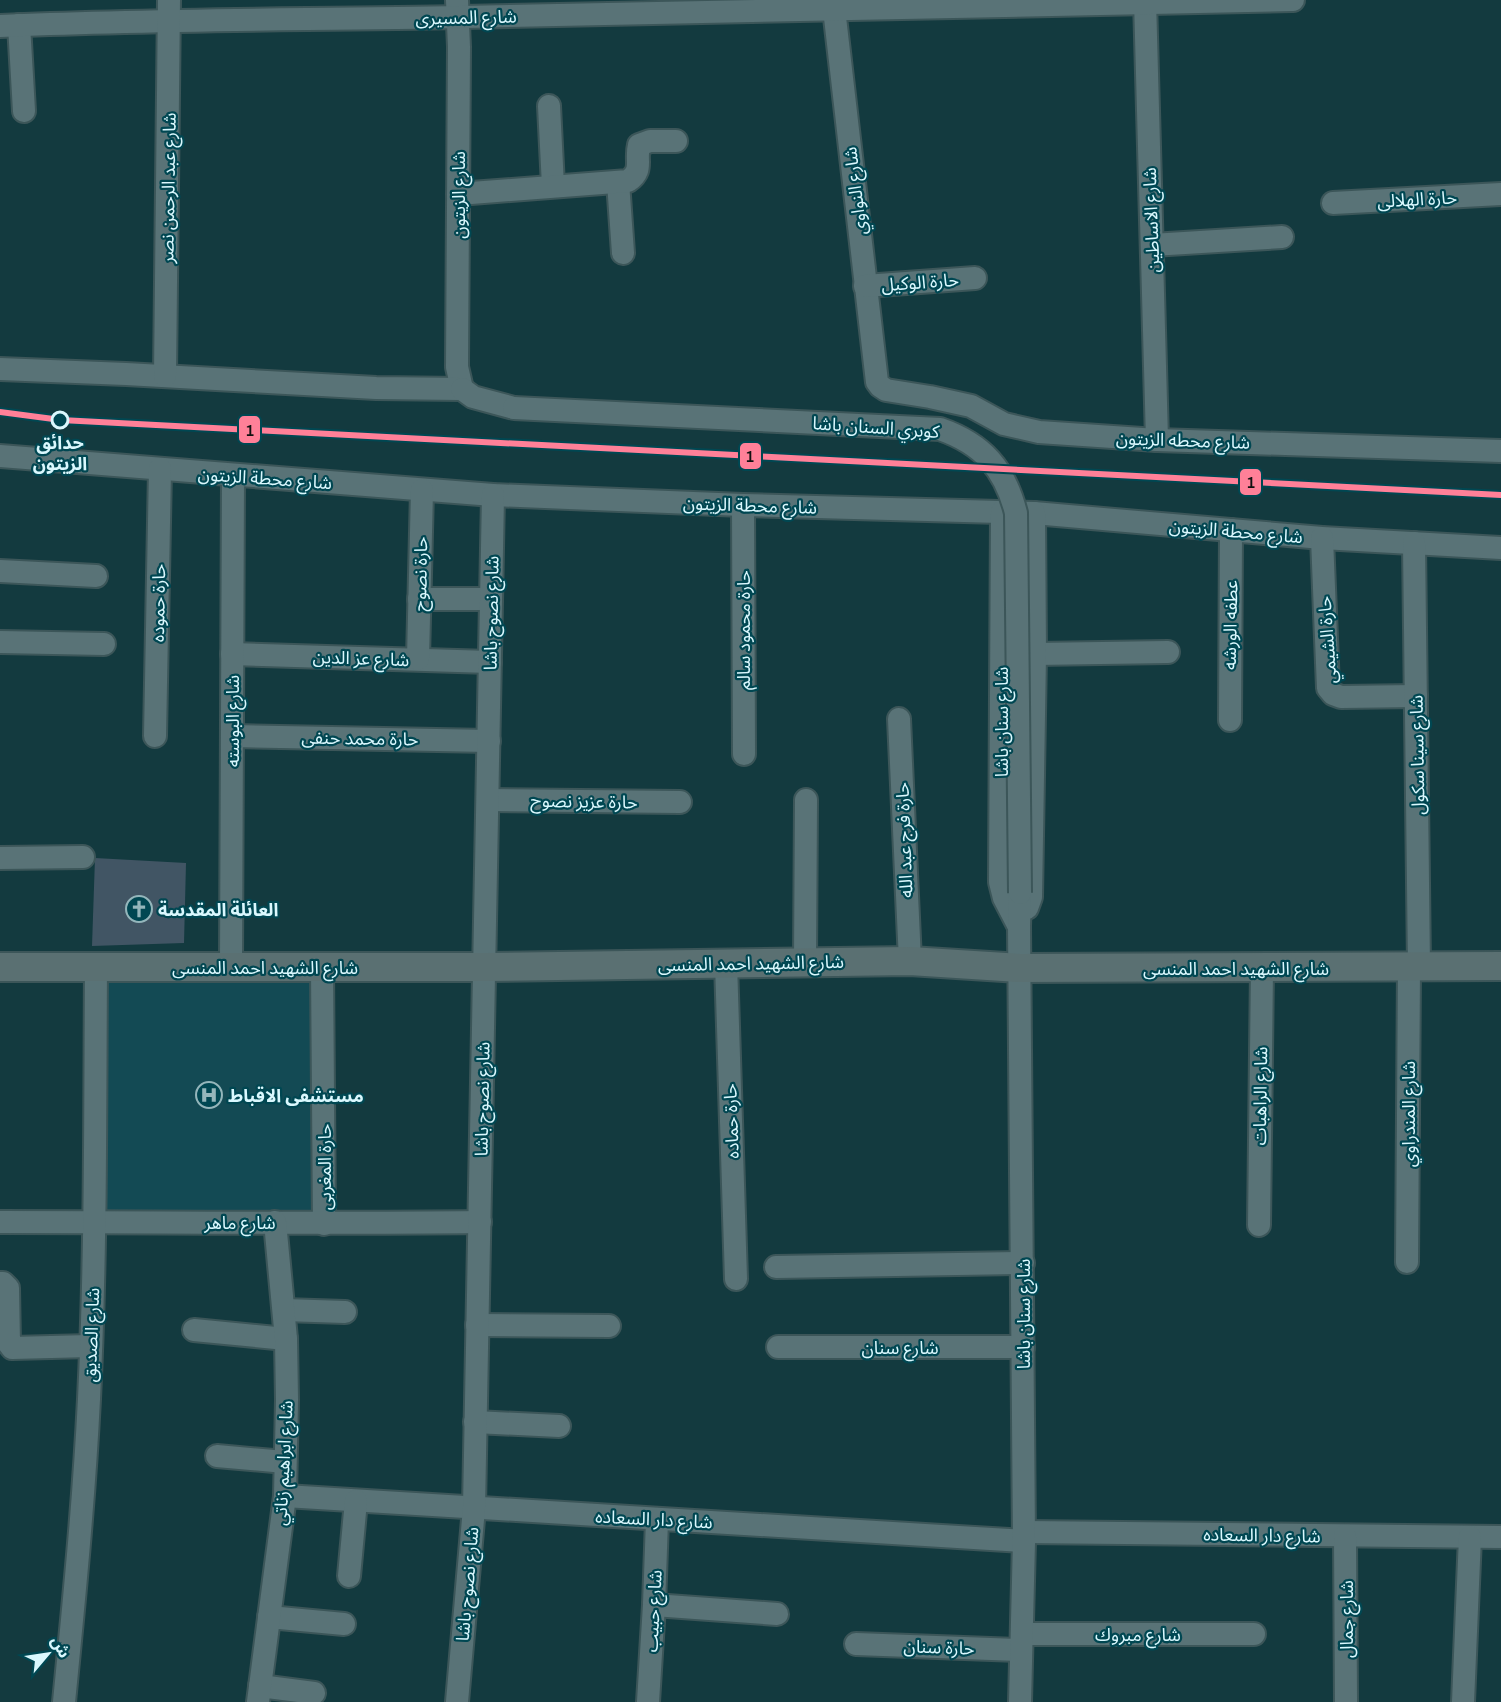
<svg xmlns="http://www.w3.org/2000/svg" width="1501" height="1702" font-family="'Archivo Narrow','Noto Sans Arabic',sans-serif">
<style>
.built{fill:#134a54}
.building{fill:#415564}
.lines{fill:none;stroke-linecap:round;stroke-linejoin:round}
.minor-casing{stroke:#3c5659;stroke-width:26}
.major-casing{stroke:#3c5659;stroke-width:32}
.minor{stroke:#597377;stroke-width:22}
.major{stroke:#5a7072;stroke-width:28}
.minor-bridge-casing{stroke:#3c5659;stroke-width:26;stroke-linecap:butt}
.minor-bridge{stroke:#597377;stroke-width:22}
.metro-1-casing{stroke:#004752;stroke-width:10}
.metro-1{stroke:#ff8098;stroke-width:6}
.stop-dot{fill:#004752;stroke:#daf8fe;stroke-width:3}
.labels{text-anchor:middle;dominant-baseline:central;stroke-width:4.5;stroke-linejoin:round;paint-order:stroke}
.street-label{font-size:18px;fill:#daf8fe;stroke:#004752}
.stop-label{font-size:18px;font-weight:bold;fill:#daf8fe;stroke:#004752}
.poi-label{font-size:18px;font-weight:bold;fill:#daf8fe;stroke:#004752;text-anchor:start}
.line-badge{stroke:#004752;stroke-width:2}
.pale-badge-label{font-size:16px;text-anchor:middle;font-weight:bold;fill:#111}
</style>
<rect width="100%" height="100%" fill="#133a3f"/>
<!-- built -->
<polygon class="built" points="104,978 316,981 312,1211 104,1210"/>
<!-- building -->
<polygon class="building" points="95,858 186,863 184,943 92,946"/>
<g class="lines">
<defs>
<g id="minor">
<polyline points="457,0 459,47 457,367 462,389"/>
<polyline points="833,0 877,382 880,386 886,390 930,397 971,406 1004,424 1039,432 1157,440 1501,451"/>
<polyline points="1145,0 1157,440"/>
<polyline points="19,25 24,111"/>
<path d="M0 26C154 19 307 20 461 17 738 12 1015 8 1293 0"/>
<polyline points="549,106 553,186"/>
<polyline points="618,182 623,253"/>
<path d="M458 194 628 181C644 170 635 161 639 145L650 141H676"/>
<polyline points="1333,203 1501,194"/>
<polyline points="1152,245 1282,237"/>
<polyline points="865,286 975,278"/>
<polyline points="0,369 126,374 376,388 462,389"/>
<polyline points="165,376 169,0"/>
<polyline points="462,389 473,397 514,408"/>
<polyline points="0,456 493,495 743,505 1034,513 1322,538 1501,548"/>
<polyline points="743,505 744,754"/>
<polyline points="1002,512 1000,882 1004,898 1018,925"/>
<polyline points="1322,538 1328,688 1333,694 1341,697 1416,696"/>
<polyline points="1414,543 1419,967"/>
<polyline points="0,571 96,576"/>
<polyline points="419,599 491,599"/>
<polyline points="0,642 104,644"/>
<polyline points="232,654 490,662"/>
<polyline points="1035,654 1168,652"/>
<polyline points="418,659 422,490"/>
<polyline points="899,719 910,961"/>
<polyline points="1230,720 1231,530"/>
<polyline points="155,736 160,469"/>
<polyline points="232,736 489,741"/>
<polyline points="488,800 680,802"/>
<polyline points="0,858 83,857"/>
<polyline points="1027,908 1031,897 1035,654 1034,513"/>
<polyline points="805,961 806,800"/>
<polyline points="726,963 736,1279"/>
<polyline points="231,967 233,476"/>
<polyline points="322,967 324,1224"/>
<path d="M0 1222C160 1222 320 1224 480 1222"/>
<polyline points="1259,1225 1262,968"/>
<polyline points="1407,1262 1409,967"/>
<polyline points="776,1267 1023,1263"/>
<polyline points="0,1283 3,1283 8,1288 9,1344 12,1348 90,1346"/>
<polyline points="284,1310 345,1312"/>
<polyline points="477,1325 609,1326"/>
<polyline points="194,1330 286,1339"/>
<polyline points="778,1347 1023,1347"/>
<polyline points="475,1422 559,1426"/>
<polyline points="217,1456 285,1462"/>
<polyline points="285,1496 1024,1541"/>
<polyline points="1024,1532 1501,1537"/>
<polyline points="1345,1536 1346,1702"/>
<polyline points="349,1576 356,1501"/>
<polyline points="654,1605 777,1614"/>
<polyline points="269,1617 344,1624"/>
<polyline points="1022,1634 1254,1634"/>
<polyline points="856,1644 1021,1650"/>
<polyline points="260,1686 314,1693"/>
<path d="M64 1702C74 1601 84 1500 89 1399 96 1255 95 1111 96 967"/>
<polyline points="258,1702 285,1496 287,1400 286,1339 275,1222"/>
<polyline points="457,1702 474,1508 493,495"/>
<polyline points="648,1702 654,1605 657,1520"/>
<polyline points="1020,1702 1024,1541 1019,926 1020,893"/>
<polyline points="1463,1702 1470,1537"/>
</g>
<polyline id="major" points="0,967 485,967 910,961 1020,968 1501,966"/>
</defs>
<!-- minor casing -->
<use href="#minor" class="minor-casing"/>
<!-- major casing -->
<use href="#major" class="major-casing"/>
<!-- minor -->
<use href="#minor" class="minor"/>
<!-- major -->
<use href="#major" class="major"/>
<defs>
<path id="minor-bridge" d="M514 408 940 429C983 444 1005 469 1016 513L1020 893"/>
</defs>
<!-- minor-bridge casing -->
<use href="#minor-bridge" class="minor-bridge-casing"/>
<!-- minor-bridge -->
<use href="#minor-bridge" class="minor-bridge"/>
<defs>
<polyline id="metro-1" points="0,412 61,420 1501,495"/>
</defs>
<!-- metro-1 casing -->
<use href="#metro-1" class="metro-1-casing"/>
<!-- metro-1 -->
<use href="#metro-1" class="metro-1"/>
</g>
<!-- icons -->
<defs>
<symbol id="church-ring" viewBox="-11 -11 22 22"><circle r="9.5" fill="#004752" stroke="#94b6bb" stroke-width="1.5"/><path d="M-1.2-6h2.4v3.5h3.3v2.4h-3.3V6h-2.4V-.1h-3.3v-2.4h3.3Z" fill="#94b6bb"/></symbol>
<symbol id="hospital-ring" viewBox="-11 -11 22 22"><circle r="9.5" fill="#004752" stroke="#94b6bb" stroke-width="1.5"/><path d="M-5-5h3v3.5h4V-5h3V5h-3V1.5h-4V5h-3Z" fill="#94b6bb"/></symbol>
</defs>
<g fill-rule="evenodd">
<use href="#church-ring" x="124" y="894" width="30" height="30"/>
<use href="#hospital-ring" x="194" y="1080" width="30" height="30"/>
</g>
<!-- markers -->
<circle class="stop-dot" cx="60" cy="420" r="8"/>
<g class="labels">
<!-- street labels -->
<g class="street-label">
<text transform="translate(466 17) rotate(-1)">شارع المسيرى</text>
<text transform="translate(168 188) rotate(-89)">شارع عبد الرحمن نصر</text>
<text transform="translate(855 191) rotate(-97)">شارع النواوي</text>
<text transform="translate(458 195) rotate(-90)">شارع الزيتون</text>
<text transform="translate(1417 199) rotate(-3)">حارة الهلالى</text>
<text transform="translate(1151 220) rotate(-92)">شارع الاساطين</text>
<text transform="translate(920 282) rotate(-4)">حارة الوكيل</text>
<text transform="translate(876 427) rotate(4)">كوبري السنان باشا</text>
<text transform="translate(1183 440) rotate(2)">شارع محطه الزيتون</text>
<text transform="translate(265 478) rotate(4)">شارع محطة الزيتون</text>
<text transform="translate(750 505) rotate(2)">شارع محطة الزيتون</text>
<text transform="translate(1236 531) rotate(5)">شارع محطة الزيتون</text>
<text transform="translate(420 574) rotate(-89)">حارة نصوح</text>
<text transform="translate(158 603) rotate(-89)">حارة حموده</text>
<text transform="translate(491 613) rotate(-89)">شارع نصوح باشا</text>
<text transform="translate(1230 625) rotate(-89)">عطفه الورشه</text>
<text transform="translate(743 630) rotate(-90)">حارة محمود سالم</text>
<text transform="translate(1327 640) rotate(-94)">حارة الشيمي</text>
<text transform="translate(361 658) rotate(2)">شارع عز الدين</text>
<text transform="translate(232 721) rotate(-90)">شارع البوسته</text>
<text transform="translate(1001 722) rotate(-90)">شارع سنان باشا</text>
<text transform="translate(360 738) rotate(1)">حارة محمد حنفى</text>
<text transform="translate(1417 755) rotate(-91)">شارع سينا سكول</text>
<text transform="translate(584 801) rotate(1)">حارة عزيز نصوح</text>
<text transform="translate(904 840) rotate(-92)">حارة فرج عبد الله</text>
<text transform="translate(751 963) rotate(-1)">شارع الشهيد احمد المنسى</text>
<text x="265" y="967">شارع الشهيد احمد المنسى</text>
<text x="1236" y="968">شارع الشهيد احمد المنسى</text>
<text transform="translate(1260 1096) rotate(-89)">شارع الراهبات</text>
<text transform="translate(482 1099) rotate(-89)">شارع نصوح باشا</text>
<text transform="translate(1408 1114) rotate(-90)">شارع المندراوي</text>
<text transform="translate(731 1121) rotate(-92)">حارة حماده</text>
<text transform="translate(324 1167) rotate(-90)">حارة المغربى</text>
<text x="240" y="1222">شارع ماهر</text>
<text transform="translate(1023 1314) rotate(-90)">شارع سنان باشا</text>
<text transform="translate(91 1335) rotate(-88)">شارع الصديق</text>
<text x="900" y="1347">شارع سنان</text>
<text transform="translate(283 1463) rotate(-87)">شارع ابراهيم زناتي</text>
<text transform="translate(654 1519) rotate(3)">شارع دار السعاده</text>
<text transform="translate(1262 1535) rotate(1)">شارع دار السعاده</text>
<text transform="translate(467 1584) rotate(-85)">شارع نصوح باشا</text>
<text transform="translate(653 1611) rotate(-87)">شارع حبيب</text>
<text transform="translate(1346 1619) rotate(-90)">شارع جمال</text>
<text x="1138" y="1634">شارع مبروك</text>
<text transform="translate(939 1647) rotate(2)">حارة سنان</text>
</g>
<!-- stop labels -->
<g class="stop-label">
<text x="60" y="442">حدائق<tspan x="60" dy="21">الزيتون</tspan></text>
</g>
<!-- poi labels -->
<g class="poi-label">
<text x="158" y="909">العائلة المقدسة</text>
<text x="228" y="1095">مستشفى الاقباط</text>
</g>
</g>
<g class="line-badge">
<rect x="238" y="415" width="23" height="29" rx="6" fill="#ff8098"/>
<rect x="739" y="442" width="23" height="28" rx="6" fill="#ff8098"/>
<rect x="1239" y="468" width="23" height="28" rx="6" fill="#ff8098"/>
</g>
<g class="pale-badge-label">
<text x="250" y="436">1</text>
<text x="750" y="462">1</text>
<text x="1251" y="488">1</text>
</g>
<!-- north arrow -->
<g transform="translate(48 1654) rotate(61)" stroke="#004752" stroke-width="4.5" paint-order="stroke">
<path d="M0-4.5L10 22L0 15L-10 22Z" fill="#daf8fe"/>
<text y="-9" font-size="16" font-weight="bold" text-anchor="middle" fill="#daf8fe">ش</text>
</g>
</svg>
